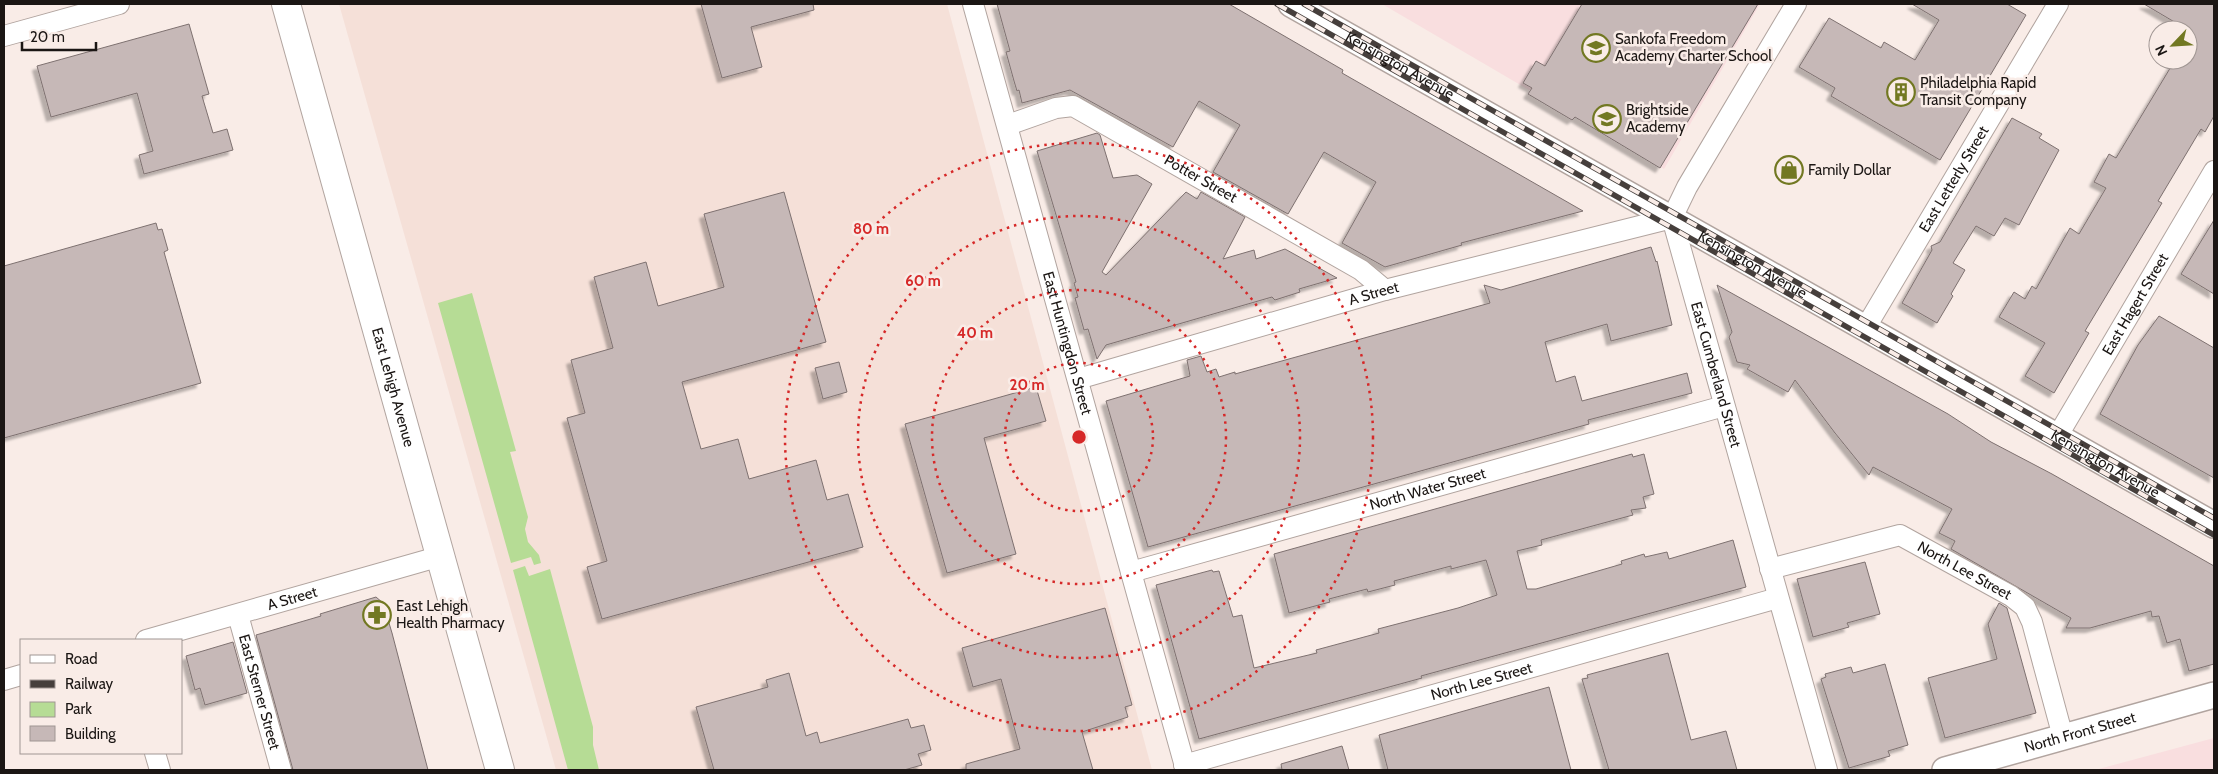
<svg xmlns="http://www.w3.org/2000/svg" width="2218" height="774" font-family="Cabin,sans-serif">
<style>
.built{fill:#f5e0d8}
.education{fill:#f9dedf}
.green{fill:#b6dc95}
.building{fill:#c6b8b7;stroke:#7e7170;filter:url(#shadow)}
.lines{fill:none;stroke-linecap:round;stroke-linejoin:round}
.minor-casing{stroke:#b1a49f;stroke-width:22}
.tertiary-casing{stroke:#b1a49f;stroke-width:28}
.primary-casing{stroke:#b1a49f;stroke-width:30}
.minor{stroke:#fff;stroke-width:20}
.tertiary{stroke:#fff;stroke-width:25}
.primary{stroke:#fff;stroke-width:28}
.rail-casing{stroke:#463f3c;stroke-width:5.5}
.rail{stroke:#f9ece7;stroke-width:4;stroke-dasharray:11;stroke-linecap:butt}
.ring{fill:none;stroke:#d62828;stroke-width:2.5;stroke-dasharray:2.5 5}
.labels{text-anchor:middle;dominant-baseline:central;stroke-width:5;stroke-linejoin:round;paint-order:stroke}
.poi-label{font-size:15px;fill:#1b1614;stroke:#f9ece7;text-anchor:start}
.street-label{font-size:15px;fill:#1b1614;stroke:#f9ece7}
.centre{fill:#d62828;stroke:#f9ece7;stroke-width:2.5}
.ring-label{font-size:15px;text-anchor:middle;font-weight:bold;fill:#d62828;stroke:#f9ece7;stroke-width:5;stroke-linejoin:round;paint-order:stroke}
</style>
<defs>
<filter id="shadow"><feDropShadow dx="-4.5" dy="4.5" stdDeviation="1" flood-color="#0004"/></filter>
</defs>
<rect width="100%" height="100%" fill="#f9ece7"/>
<!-- built -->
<polygon class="built" points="339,4 947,4 1152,770 556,770"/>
<!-- education -->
<g class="education">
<polygon points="1382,4 1760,4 1664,169"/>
<polygon points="2214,738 2214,770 2095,770"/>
</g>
<!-- green -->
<g class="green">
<polygon points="472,293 516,451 510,452 528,517 525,529 528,542 539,555 541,563 534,565 531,557 511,563 438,303"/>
<polygon points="525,566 529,576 550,569 593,727 593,745 599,770 568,770 513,570"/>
</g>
<!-- building -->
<g class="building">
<polygon points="701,4 813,4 814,10 751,27 762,67 722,78"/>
<polygon points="997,4 1229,4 1343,70 1342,73 1583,211 1461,243 1462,245 1385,267 1342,243 1376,182 1324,152 1288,214 1213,172 1240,125 1199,101 1173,147 1070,90 1022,103 1019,90 1017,91 1014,81 1006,52 1010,51"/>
<polygon points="1582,4 1758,4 1660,168 1575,117 1572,120 1528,94 1532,88 1523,83 1536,61 1545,66"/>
<polygon points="1912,4 2007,4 2026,15 1940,160 1831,96 1835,88 1799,67 1829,18 1881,48 1884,42 1915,60 1939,20"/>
<polygon points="2144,4 2214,4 2214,116 2205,132 2201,129 2158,201 2162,203 2085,331 2089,333 2054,393 2025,376 2045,343 1999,317 2014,292 2025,299 2032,286 2036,289 2070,228 2079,234 2106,188 2094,182 2109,154 2116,158 2175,60 2188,60 2188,30"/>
<polygon points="189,24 209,94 202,96 213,133 227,129 233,150 144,174 139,155 153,151 137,93 51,117 37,66"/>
<polygon points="2012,118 2042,134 2039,138 2059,150 2019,225 2005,218 1994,236 1976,226 1953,263 1965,270 1951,294 1953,296 1937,323 1902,303 1932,250 1931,246 1940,242"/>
<polygon points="1097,133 1100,135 1113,178 1137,175 1152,184 1102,272 1106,275 1186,192 1197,199 1201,192 1245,217 1223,259 1254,250 1256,259 1285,249 1337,278 1299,289 1300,292 1275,300 1272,297 1106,345 1097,359 1088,329 1084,330 1075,298 1078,297 1074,283 1076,282 1037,151"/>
<polygon points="784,192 826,342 682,382 701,449 738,439 749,479 816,460 827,500 848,494 863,547 602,619 587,567 607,561 567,418 585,413 571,360 613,348 594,277 646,262 658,306 724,287 704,214"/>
<polygon points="2214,220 2214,294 2181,274"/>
<polygon points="156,223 158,230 162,229 168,250 164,252 201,383 4,438 4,266"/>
<polygon points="1651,247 1656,262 1657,261 1672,325 1611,341 1607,324 1545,342 1556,382 1575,376 1582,401 1687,373 1692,393 1588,420 1589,424 1148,547 1106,401 1190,376 1187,360 1201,356 1207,372 1216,369 1219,377 1235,372 1235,374 1490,303 1484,285 1501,290"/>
<polygon points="1717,285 1948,414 1991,442 2052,474 2214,566 2214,664 2189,671 2180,639 2167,643 2159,616 2152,617 2151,611 2090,628 2066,628 2071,618 1951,549 1955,541 1939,533 1952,509 1873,467 1869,475 1835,433 1795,380 1788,392 1747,369 1750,365 1737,362 1729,337 1732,332"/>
<polygon points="2159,316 2214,348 2214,478 2100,414 2138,345"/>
<polygon points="839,362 847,392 823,399 815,368"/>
<polygon points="1036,387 1046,421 984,438 1016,554 947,573 905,424"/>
<polygon points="1632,454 1633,457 1644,454 1654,494 1643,497 1646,508 1631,510 1633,515 1541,540 1542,545 1517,551 1527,589 1536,589 1622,564 1621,561 1644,554 1645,557 1667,552 1669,559 1733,540 1746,587 1421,676 1422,678 1199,739 1156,585 1212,570 1213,572 1219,571 1233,617 1242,615 1254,668 1317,653 1316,650 1379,633 1378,629 1458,608 1497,595 1486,560 1451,569 1451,566 1394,581 1395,585 1368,592 1367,589 1329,599 1330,602 1289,613 1274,554"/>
<polygon points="1865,562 1880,614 1847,623 1849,627 1813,637 1797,579"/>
<polygon points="376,597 383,603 392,633 428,770 293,770 256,635 321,616 320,614"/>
<polygon points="1999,603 2007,608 2036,713 1945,738 1928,678 1997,659 1988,624"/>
<polygon points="1105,608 1132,705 1125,707 1128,717 1082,732 1093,770 966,770 966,764 1020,749 1001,679 973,687 962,648"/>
<polygon points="233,642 247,693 205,705 200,688 195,690 186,656"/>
<polygon points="1668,653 1691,740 1726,731 1737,770 1609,770 1582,679 1588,678 1587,675"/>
<polygon points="1885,664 1908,745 1888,751 1890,756 1849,768 1821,679 1826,677 1825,674 1851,667 1853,673"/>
<polygon points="789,673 806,736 817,732 820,743 908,719 911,728 924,725 931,750 918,754 922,765 904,770 714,770 696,707 768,687 766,680"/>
<polygon points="1549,687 1571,770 1388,770 1379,735"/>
<polygon points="1342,746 1349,770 1282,770 1281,764"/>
</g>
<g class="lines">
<defs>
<g id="minor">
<path id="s1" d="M973 4 1186 770"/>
<path id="s2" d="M1796 4 1687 187 1672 218 1827 770"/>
<polyline points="4,36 119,4"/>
<path id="s3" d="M1008 125 1056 108 1073 106 1361 270 1385 290"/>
<path id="s4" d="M1866 327 2058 4"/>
<path id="s5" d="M1078 379 1385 290 1672 218"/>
<path id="s6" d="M2057 437 2214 171"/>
<path id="s7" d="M1770 569 1900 535 2011 596 2025 607 2032 622 2063 737"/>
<path id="s8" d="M1131 572 1724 406"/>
<path id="s9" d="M238 615 281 770"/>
<path id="s10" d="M146 640 441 556"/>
<polyline points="4,680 21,675"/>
<polyline points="155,753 160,770"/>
<path id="s11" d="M1184 765 1778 598"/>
</g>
<g id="tertiary">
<path id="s12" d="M1291 4 2214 525"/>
<path id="s13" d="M1945 770 2214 695"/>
</g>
<g id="primary">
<path id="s14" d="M286 4 500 770"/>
</g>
</defs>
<!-- minor casing -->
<use href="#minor" class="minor-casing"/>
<!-- tertiary casing -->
<use href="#tertiary" class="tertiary-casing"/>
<!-- primary casing -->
<use href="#primary" class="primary-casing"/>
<!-- minor -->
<use href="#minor" class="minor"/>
<!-- tertiary -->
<use href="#tertiary" class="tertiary"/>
<!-- primary -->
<use href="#primary" class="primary"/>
<defs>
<g id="rail">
<polyline points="1277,4 2214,535"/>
<polyline points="1304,4 2214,518"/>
</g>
</defs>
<!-- rail casing -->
<use href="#rail" class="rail-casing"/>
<!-- rail -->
<use href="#rail" class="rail"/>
</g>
<!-- distance rings -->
<g class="ring">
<circle cx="1079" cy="437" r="74"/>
<circle cx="1079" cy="437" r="147"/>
<circle cx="1079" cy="437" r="221"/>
<circle cx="1079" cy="437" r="294"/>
</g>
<!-- icons -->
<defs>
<symbol id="school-ring" viewBox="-11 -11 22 22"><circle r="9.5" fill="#f9ece7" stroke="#727822" stroke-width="1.5"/><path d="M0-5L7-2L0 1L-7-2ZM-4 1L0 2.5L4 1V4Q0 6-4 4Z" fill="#727822"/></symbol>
<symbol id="building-ring" viewBox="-11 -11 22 22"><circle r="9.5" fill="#f9ece7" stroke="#727822" stroke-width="1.5"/><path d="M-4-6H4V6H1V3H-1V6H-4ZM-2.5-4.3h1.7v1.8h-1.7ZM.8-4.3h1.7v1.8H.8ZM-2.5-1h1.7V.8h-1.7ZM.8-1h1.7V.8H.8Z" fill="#727822"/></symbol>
<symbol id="shop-ring" viewBox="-11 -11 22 22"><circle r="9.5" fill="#f9ece7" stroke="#727822" stroke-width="1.5"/><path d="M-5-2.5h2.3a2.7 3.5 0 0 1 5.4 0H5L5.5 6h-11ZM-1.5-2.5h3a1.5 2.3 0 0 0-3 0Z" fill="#727822"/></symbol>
<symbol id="pharmacy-ring" viewBox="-11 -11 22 22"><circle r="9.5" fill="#f9ece7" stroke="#727822" stroke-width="1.5"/><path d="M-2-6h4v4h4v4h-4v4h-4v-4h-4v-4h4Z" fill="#727822"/></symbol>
</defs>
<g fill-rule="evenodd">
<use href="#school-ring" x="1580" y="32" width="32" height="32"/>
<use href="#building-ring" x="1885" y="76" width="32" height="32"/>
<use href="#school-ring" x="1591" y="103" width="32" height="32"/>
<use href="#shop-ring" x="1773" y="154" width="32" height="32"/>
<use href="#pharmacy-ring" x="361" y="599" width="32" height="32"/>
</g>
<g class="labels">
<!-- poi labels -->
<g class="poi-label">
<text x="1615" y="39">Sankofa Freedom<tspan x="1615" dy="17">Academy Charter School</tspan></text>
<text x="1920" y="83">Philadelphia Rapid<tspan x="1920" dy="17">Transit Company</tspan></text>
<text x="1626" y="110">Brightside<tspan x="1626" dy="17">Academy</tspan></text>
<text x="1808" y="170">Family Dollar</text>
<text x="396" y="606">East Lehigh<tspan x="396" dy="17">Health Pharmacy</tspan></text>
</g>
<!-- street labels -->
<g class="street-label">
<text stroke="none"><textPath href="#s12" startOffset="125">Kensington Avenue</textPath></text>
<text stroke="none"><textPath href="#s3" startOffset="215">Potter Street</textPath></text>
<text stroke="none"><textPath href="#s4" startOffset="172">East Letterly Street</textPath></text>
<text stroke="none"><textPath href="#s12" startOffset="530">Kensington Avenue</textPath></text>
<text stroke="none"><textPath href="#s5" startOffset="308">A Street</textPath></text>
<text stroke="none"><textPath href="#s6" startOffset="154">East Hagert Street</textPath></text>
<text stroke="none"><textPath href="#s1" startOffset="352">East Huntingdon Street</textPath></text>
<text stroke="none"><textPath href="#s2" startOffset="410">East Cumberland Street</textPath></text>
<text stroke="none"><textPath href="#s14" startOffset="398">East Lehigh Avenue</textPath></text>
<text stroke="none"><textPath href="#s12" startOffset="935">Kensington Avenue</textPath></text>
<text stroke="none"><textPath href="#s8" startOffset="308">North Water Street</textPath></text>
<text stroke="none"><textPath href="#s7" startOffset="208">North Lee Street</textPath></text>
<text stroke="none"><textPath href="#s10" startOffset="152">A Street</textPath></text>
<text stroke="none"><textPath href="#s11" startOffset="309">North Lee Street</textPath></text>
<text stroke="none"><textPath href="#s9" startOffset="80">East Sterner Street</textPath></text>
<text stroke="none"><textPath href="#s13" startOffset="140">North Front Street</textPath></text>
</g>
</g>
<circle cx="1079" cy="437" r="8" class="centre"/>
<g class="ring-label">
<text x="871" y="234">80 m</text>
<text x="923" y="286">60 m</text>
<text x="975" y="338">40 m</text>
<text x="1027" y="390">20 m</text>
</g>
<!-- border -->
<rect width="2218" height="774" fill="none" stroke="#1b1614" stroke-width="10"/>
<!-- legend -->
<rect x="20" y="639" width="162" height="115" fill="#f9ece7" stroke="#a09693"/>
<rect x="30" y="655" width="25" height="8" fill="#ffffff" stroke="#a09693"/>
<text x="65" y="664" font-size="15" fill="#1b1614">Road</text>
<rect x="30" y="680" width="25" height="8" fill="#463f3c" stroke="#a09693"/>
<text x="65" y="689" font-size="15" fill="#1b1614">Railway</text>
<rect x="30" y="702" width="25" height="15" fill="#b6dc95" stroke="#a09693"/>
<text x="65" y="714" font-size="15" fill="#1b1614">Park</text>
<rect x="30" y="726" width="25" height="15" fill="#c6b8b7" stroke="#a09693"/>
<text x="65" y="739" font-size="15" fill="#1b1614">Building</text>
<!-- north arrow -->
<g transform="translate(2173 45) rotate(245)"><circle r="24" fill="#f9ece7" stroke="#a09693"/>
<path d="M0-4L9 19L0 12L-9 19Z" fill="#727822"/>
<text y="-8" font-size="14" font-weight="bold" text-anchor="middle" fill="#1b1614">N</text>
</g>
<!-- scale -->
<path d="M22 42v8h74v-8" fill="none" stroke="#1b1614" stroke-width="2.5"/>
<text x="30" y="42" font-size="15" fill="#1b1614" stroke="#f9ece7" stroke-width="4" paint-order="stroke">20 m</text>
</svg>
